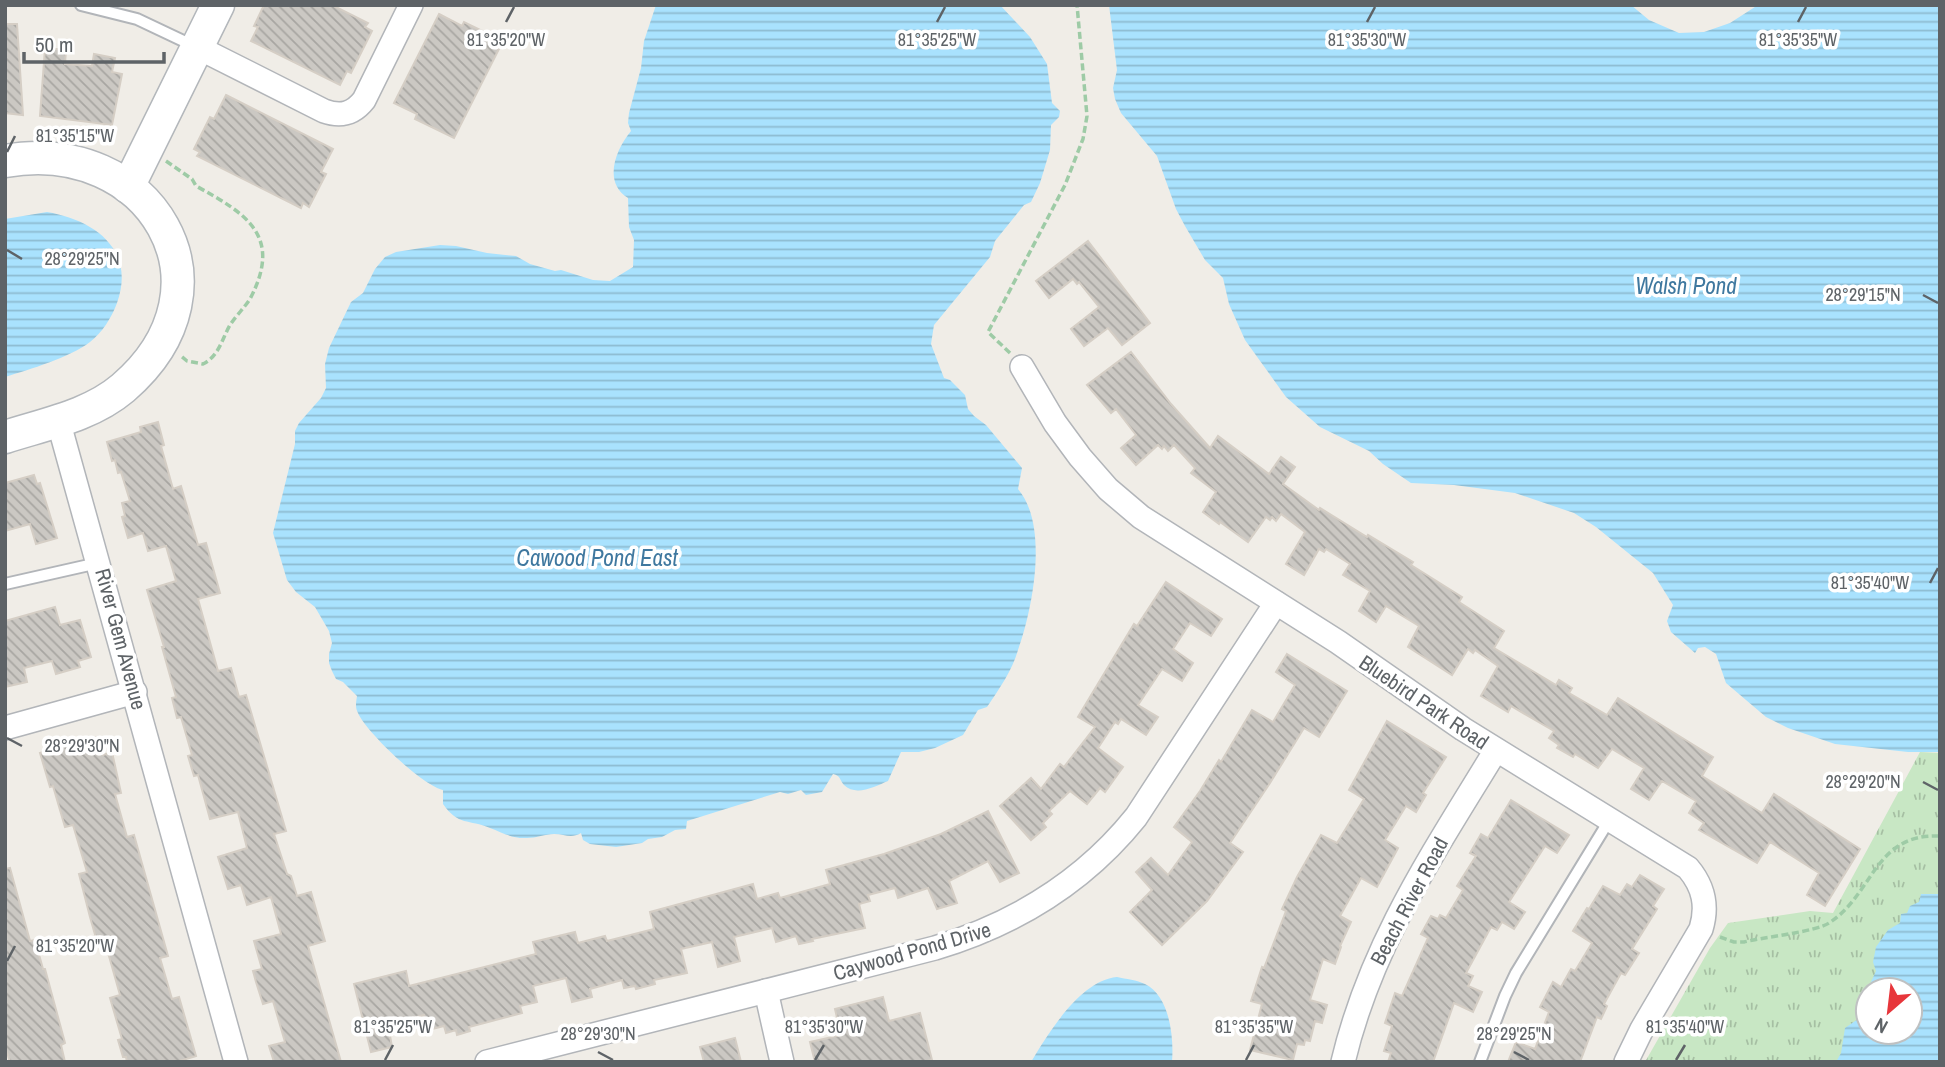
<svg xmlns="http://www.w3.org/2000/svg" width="1945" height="1067" font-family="'Archivo Narrow',sans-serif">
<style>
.park{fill:url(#park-tufts);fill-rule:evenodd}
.water{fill:url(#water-rules);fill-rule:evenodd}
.building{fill:url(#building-back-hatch);stroke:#d5cec5;stroke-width:2}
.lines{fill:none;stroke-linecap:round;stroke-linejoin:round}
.lane-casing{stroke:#b2b5b9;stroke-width:14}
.street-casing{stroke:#b2b5b9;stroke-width:26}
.secondary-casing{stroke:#b3b7bb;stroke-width:35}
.path{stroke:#9ecba6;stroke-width:3.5;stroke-dasharray:7 3.5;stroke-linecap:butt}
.lane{stroke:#fff;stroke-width:10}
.street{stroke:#fff;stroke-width:23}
.secondary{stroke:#fff;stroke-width:32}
.ticks{fill:none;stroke:#5e6367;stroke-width:2.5}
.labels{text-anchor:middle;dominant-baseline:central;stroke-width:7;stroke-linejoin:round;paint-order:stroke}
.street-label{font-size:21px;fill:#5e6367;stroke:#fff}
.water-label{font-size:23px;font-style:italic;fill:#3f789f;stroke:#fff}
.ticks-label{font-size:18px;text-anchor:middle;fill:#5e6367;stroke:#fff;stroke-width:7;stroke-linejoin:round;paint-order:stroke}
</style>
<defs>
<pattern id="park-tufts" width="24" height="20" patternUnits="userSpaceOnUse" patternTransform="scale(1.75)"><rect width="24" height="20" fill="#c8e7c4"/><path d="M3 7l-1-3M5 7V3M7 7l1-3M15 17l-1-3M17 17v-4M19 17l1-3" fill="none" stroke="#a6bfa3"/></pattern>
<pattern id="water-rules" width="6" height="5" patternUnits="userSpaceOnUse" patternTransform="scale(1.75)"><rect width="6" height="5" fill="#a9e2fe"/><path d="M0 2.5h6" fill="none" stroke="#8dbbd1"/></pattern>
<pattern id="building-back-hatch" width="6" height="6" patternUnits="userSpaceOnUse" patternTransform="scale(1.75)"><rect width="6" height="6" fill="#cbc8c3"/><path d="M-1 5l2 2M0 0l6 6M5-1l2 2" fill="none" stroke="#a8a6a2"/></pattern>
</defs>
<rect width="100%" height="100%" fill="#f0ede7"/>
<!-- park -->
<path class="park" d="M1920 752 1940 753V1062H1645L1710 948 1728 923 1810 911 1833 913ZM1868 990H1910V1032H1868Z"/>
<!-- water -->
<g class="water">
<path d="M656 5H1000L1030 37 1047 64 1052 103 1060 111 1059 117 1051 125 1050 150 1040 183 1031 202 1024 205 995 241 990 257 934 325 931 344 944 378 950 380 965 395 968 409 974 416 986 425 1022 468 1018 489C1049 525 1033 608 1018 650 1012 671 999 689 987 707L978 710 963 735 935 748 919 752H901L888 781C876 786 856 797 844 785 839 779 841 776 833 774L822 792 806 795 801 790 788 794 780 792 687 821 686 829 675 830 662 837 648 839 642 843 616 847 590 844 583 840 581 833C571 839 565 834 554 834 546 834 536 838 527 838 513 839 503 833 490 828 469 819 458 826 443 804V790C423 786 366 732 358 713 355 707 356 703 357 696L343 682 336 679 332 671 329 663V654L332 643 329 631 315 607 296 592 287 580 273 533 295 444V431L299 423 321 398 326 388 325 364 329 348 351 302 363 293 375 269 385 257 396 252 440 245 456 246 487 253 516 256 530 264 555 271 561 270 593 280 610 281 633 267 634 240 629 227 628 198C603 183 615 150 631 131L628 123 629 113 641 68 644 41Z"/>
<polygon points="1109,5 1631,5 1649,20 1679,33 1704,32 1730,23 1758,5 1940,5 1940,752 1908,752 1835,744 1788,728 1766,717 1726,683 1716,654 1705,647 1698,648 1695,653 1671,632 1667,621 1673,605 1653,573 1596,527 1574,513 1515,493 1454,485 1411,483 1383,464 1369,451 1320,427 1286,397 1245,340 1229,304 1223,278 1205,260 1185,226 1176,209 1157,156 1121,113 1115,99 1113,88 1117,70"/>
<path d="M47 212C95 220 136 250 117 303 112 317 102 333 90 342 69 358 30 369 5 377V219Z"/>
<path d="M1921 894H1940V1062H1836L1841 1053 1845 1028 1858 1019 1866 1003 1865 995 1876 971 1873 962 1876 947 1888 930 1900 923 1901 914 1907 913 1910 906 1919 902ZM1910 990V1032H1868V990Z"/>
<path d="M1117 977C1126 979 1137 980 1145 984 1170 996 1174 1038 1172 1062H1031C1049 1032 1081 980 1117 977Z"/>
</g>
<!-- building -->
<g class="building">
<polygon points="264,5 332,5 368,23 365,27 372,31 351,73 347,71 340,85 251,41 258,27 254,26"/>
<polygon points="439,14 462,26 464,22 503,41 454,138 415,119 417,114 394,103"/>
<polygon points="5,24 17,24 23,115 5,113"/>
<polygon points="45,48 66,50 65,64 92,66 94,54 115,58 112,72 122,74 112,125 40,116"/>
<polygon points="226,95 333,149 321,172 326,174 309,207 303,203 301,208 197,156 200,152 194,149 210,117 214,119"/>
<polygon points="1088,241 1150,323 1122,345 1108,328 1084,346 1071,329 1099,307 1079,282 1077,284 1073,279 1049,298 1036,281"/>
<polygon points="1131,352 1171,404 1210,448 1218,436 1269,474 1281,457 1295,467 1283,484 1319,510 1320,508 1367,537 1368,535 1413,562 1411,565 1462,597 1459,602 1504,631 1494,648 1556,685 1559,680 1572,688 1569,693 1607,715 1618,698 1713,757 1702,776 1762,813 1774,794 1860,849 1825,906 1807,895 1819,873 1770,842 1757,863 1699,830 1704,823 1689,813 1696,801 1662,781 1649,800 1631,789 1644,768 1612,749 1598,768 1575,754 1573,757 1557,748 1559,745 1549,738 1554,731 1511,706 1508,712 1481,696 1498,666 1475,650 1473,653 1468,649 1452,675 1408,647 1419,626 1386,606 1376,622 1359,611 1370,591 1343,575 1350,564 1326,549 1324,552 1319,549 1304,575 1286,564 1305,532 1281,514 1276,521 1272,517 1270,520 1266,517 1248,542 1220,522 1219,524 1203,512 1216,492 1191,473 1195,468 1174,445 1168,451 1164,446 1162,449 1158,445 1136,465 1121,448 1136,435 1116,409 1111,413 1087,385"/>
<polygon points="158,422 164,445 161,446 173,489 181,486 198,545 206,543 220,593 198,599 218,671 231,668 239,697 246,695 286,831 274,834 287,874 291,876 297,896 311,892 325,941 308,946 341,1062 274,1062 269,1046 285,1042 273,1001 263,1004 256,982 253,971 262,969 254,941 281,934 271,897 247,905 241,885 228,889 218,857 247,848 238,812 210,819 198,775 194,776 188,756 192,755 181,717 177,718 172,698 176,697 162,647 164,647 147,590 176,581 166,546 148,551 143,533 128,538 122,517 125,516 122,503 130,501 121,472 118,473 115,460 112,461 107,442 141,432 140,427"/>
<polygon points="34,475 37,484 40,483 57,538 36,544 30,524 5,531 5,483"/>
<polygon points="1166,582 1222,619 1211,636 1190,623 1173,649 1193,663 1182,681 1162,669 1138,705 1158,717 1146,735 1121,719 1118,724 1115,722 1098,748 1123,767 1105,792 1100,788 1087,804 1070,791 1049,811 1052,814 1043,823 1046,827 1031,840 1000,806 1031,778 1041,789 1060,764 1064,767 1095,727 1078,717 1134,624 1137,626"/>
<polygon points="55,607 60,625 80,620 91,657 78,661 80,667 56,674 52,661 24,668 27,682 5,687 5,621"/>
<polygon points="1287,654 1347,691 1319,737 1304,728 1270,783 1230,843 1243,852 1207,901 1162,945 1130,912 1152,890 1136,872 1151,858 1168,875 1192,842 1174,827 1200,791 1219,760 1221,762 1252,710 1273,722 1295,685 1276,672"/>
<polygon points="1387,721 1446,757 1423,793 1426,795 1416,812 1406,806 1385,840 1398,848 1377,887 1361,878 1340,916 1351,922 1340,946 1341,947 1335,964 1323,959 1310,1000 1327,1005 1322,1023 1315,1021 1310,1041 1305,1040 1304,1045 1297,1044 1293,1060 1250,1050 1262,1004 1251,1001 1262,967 1264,968 1286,911 1282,909 1297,877 1321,835 1337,843 1364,799 1349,790"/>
<polygon points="98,737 103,755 112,752 121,793 115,794 127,837 134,835 168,956 160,958 172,999 179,997 196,1056 176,1062 127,1062 126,1057 123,1057 118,1040 122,1039 110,998 120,995 107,949 105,949 101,937 96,938 90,917 79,874 87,872 73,825 65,827 53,786 50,787 40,753"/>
<polygon points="1511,800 1569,835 1557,853 1545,846 1509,902 1525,912 1514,929 1502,922 1497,930 1491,927 1466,973 1473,976 1468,986 1482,992 1473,1012 1454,1003 1433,1062 1388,1062 1391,1053 1384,1051 1392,1026 1385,1023 1395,993 1402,996 1428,938 1421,934 1431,916 1438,919 1440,915 1446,918 1463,890 1457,886 1476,856 1470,853 1481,834 1488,838"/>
<polygon points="988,811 1019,873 1000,882 988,861 949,881 957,903 937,909 928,888 898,898 895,888 868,895 870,901 859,904 865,928 812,939 813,941 799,944 796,936 776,942 772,928 734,937 740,961 718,967 712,942 681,949 687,973 654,980 655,984 636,989 635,986 624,988 622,980 590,989 592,997 572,1002 566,978 533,986 537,1002 520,1006 522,1013 469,1027 470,1031 457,1035 456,1030 446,1033 444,1026 428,1030 424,1015 388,1024 392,1047 371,1052 354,984 406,971 409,986 536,954 533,942 575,932 578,943 605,936 607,941 654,929 650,912 753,884 757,899 778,893 780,898 830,884 826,870 884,854 941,834"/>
<polygon points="10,868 30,941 35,940 43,969 45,969 65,1043 61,1045 65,1062 10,1062 5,1046 5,869"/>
<polygon points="1640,875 1664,889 1653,906 1657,909 1632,949 1639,953 1625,975 1621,973 1604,1004 1607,1006 1601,1019 1597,1017 1580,1062 1508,1062 1516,1042 1535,1049 1549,1012 1540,1007 1553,982 1561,987 1571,969 1575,971 1592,943 1573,931 1587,908 1589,909 1603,886 1620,895 1627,884 1632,887"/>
<polygon points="883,997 889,1021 920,1013 932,1060 923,1062 815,1062 810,1042 841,1035 835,1009"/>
<polygon points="735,1038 741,1062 704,1062 700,1047"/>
</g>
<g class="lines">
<defs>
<g id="lane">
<polyline points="81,5 137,19 194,46"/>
<polyline points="5,584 98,563"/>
<polyline points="1480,1062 1505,996 1516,973 1610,819"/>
</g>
<g id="street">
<path d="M197 47 324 111C341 117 353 114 364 100L411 5"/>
<path d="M1022 367 1055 423 1080 457 1108 489 1141 517 1338 642 1463 729 1688 868C1704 887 1708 906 1701 929L1642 1029 1626 1062"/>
<polyline points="58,420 236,1062"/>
<polyline points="5,728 135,692"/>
<polyline points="766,991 782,1062"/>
<path d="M487 1062 935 948C1015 924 1083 883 1136 817L1276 603"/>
<path d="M1343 1062C1371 944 1434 852 1496 750"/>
</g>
<g id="secondary">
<path d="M5 161C150 135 242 286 123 388 90 416 45 424 5 437"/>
<polyline points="128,187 218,5"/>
</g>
</defs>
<!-- lane casing -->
<use href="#lane" class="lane-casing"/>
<!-- street casing -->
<use href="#street" class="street-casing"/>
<!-- secondary casing -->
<use href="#secondary" class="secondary-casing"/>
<!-- path -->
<g class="path">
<path d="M166 161 192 179 196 186C247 214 283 236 250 299 244 308 236 316 230 325 222 339 219 356 203 364L187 361 181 356"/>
<polyline points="1010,353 988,332 1065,185 1083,139 1087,116 1077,5"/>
<path d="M1720 937 1734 942H1744C1764 937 1815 932 1829 923 1874 894 1874 833 1940 836"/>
</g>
<!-- lane -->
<use href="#lane" class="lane"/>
<!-- street -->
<use href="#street" class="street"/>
<!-- secondary -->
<use href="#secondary" class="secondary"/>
</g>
<!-- ticks -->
<path class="ticks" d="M506 22 514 7M937 22 945 7M1367 22 1375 7M1798 22 1806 7M7 152 15 136M7 250 22 259M1923 295 1938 303M1930 583 1938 568M7 738 22 746M1923 782 1938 790M7 961 15 946M598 1052 613 1060M1514 1052 1529 1060M385 1060 393 1045M815 1060 824 1045M1246 1060 1254 1045M1676 1060 1685 1045"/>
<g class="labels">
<!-- street labels -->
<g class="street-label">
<text transform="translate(121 639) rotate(75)">River Gem Avenue</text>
<text transform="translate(1424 702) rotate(34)">Bluebird Park Road</text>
<text transform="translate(1409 901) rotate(-62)">Beach River Road</text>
<text transform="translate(912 951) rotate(-16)">Caywood Pond Drive</text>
</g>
<!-- water labels -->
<g class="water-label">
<text x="1686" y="285">Walsh Pond</text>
<text x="597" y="557">Cawood Pond East</text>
</g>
</g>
<g class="ticks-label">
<text x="506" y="46">81°35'20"W</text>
<text x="937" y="46">81°35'25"W</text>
<text x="1367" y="46">81°35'30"W</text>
<text x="1798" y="46">81°35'35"W</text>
<text x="75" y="142">81°35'15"W</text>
<text x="82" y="265">28°29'25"N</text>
<text x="1863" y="301">28°29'15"N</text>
<text x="1870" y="589">81°35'40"W</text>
<text x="82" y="752">28°29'30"N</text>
<text x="1863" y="788">28°29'20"N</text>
<text x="75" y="952">81°35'20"W</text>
<text x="393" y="1033">81°35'25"W</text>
<text x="824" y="1033">81°35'30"W</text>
<text x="1254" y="1033">81°35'35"W</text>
<text x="1685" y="1033">81°35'40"W</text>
<text x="598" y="1040">28°29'30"N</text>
<text x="1514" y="1040">28°29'25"N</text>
</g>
<!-- border -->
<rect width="1945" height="1067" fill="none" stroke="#5e6367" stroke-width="14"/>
<!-- north arrow -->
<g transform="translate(1889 1011) rotate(208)"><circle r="33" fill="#ffffff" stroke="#bfc1c2" stroke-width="2"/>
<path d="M0-5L12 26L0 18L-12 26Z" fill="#e7363b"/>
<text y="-10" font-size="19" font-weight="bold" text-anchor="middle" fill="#5e6367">N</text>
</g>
<!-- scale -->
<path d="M24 52v10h140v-10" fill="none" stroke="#5e6367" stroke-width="3.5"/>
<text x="35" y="52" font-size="21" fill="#5e6367" stroke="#ffffff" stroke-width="5" paint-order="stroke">50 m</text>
</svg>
